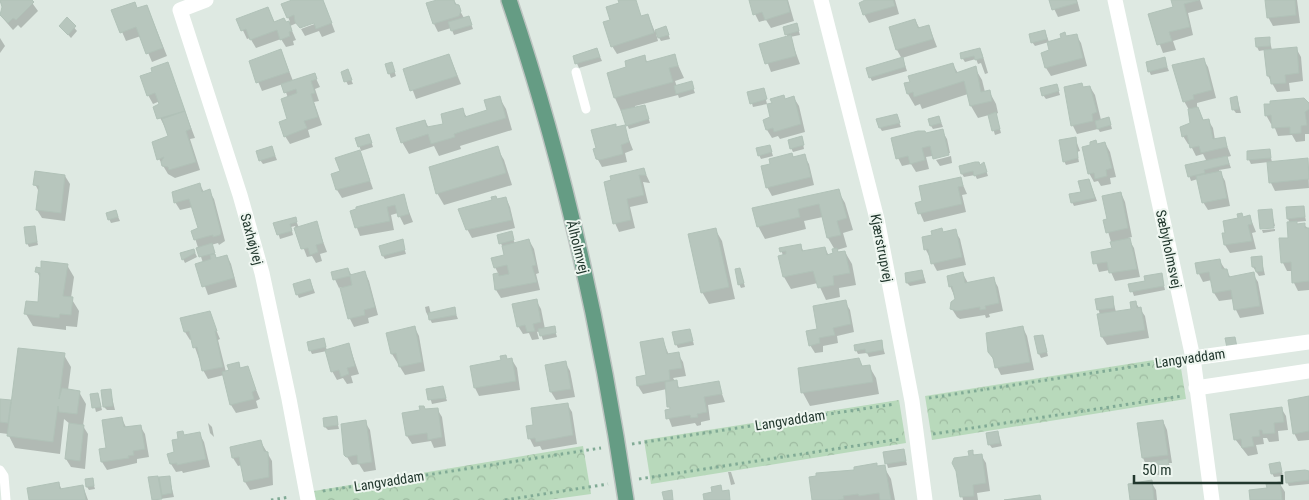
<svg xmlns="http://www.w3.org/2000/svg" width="1309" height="500" font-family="'Roboto Condensed',sans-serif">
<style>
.park{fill:url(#park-crowns)}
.shadow{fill:#0003}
.building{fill:#b7c6bd;stroke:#b1c2b8}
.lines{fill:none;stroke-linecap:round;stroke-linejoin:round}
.primary-casing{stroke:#bcc3c0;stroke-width:18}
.path{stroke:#80aa95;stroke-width:3;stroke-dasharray:2.5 4;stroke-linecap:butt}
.service{stroke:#fff;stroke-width:9}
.minor{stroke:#fff;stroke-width:15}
.primary{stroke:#659c84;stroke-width:15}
.labels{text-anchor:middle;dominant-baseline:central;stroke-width:4;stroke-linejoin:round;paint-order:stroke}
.street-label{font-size:14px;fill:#21372d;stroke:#eef6f0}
</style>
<defs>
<pattern id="park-crowns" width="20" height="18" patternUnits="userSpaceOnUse" patternTransform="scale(1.25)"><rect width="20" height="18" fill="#b8d9bb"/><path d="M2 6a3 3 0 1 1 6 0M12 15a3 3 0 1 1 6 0" fill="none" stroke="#9ebba1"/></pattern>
</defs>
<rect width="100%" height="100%" fill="#dee9e2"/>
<!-- park -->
<g class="park">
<polygon points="1179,356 1186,399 932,440 925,396"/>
<polygon points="899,400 906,443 651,484 644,440"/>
<polygon points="583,446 591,494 548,500 316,500 314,491"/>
</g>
<!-- shadow -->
<g class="shadow">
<polygon points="2,0 30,0 38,11 21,28 18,25 13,30 0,15 4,8 0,2"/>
<polygon points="296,0 323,0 335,32 322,37 319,31 305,36 301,29 320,22 297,23 290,26 296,40 293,41 294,45 286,47 281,39 256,48 250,38 247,39 238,20 268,9 275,23 290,22 288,17"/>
<polygon points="439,0 454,0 464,18 470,21 473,29 454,35 451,28 438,32 434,24"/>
<polygon points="620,0 635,0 642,23 648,15 655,32 666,28 670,39 661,41 656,33 658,41 617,54 612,46 611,20 621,4"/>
<polygon points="752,0 788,0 794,21 771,28 766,20 759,22 755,14"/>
<polygon points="866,0 895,0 899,14 869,23 864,14"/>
<polygon points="1050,0 1077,0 1080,11 1058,17"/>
<polygon points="1172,0 1200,0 1203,9 1188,13 1193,35 1173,41 1176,50 1163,53 1149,15 1174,8"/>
<polygon points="1266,0 1297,0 1300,23 1273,26 1268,17"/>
<polygon points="147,6 167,56 152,62 141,36 126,41 113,11 138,9"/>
<polygon points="67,19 77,31 71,38 60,26"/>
<polygon points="915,20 920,29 929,26 937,47 902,58 904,62 907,71 872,81 870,77 902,59 897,50 891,28"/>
<polygon points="797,25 800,35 790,37 800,64 771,72 761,45 788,37 786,34"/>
<polygon points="1045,31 1049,42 1035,46 1032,42"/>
<polygon points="1076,35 1081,43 1087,66 1051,76 1046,68 1051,51 1067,37"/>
<polygon points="0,38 5,46 0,53"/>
<polygon points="1269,38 1272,50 1296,48 1301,57 1303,81 1289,83 1290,91 1277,92 1268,76 1265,50 1259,51 1257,47"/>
<polygon points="979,49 982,53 988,73 985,74 981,63 978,64 976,59 965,62 963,59 961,54"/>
<polygon points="281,50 293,81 314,74 320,87 315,89 319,101 314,102 322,125 308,130 310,137 290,144 285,136 288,120 288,98 283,84 262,91 250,62"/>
<polygon points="597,50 602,61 579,68 574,57"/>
<polygon points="449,55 461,84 416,99 405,70"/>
<polygon points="674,56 684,78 675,81 677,87 691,83 695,93 679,98 678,95 635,106 635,108 645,107 650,123 629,129 615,98 608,74 628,68 644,57 648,63"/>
<polygon points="1164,59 1169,71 1151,75 1149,71"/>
<polygon points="1203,59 1208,67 1216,98 1197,103 1197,108 1204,121 1208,120 1213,128 1215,140 1224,138 1231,156 1227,157 1231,168 1219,170 1225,181 1230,206 1208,210 1203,202 1198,179 1191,181 1186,166 1207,162 1203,154 1196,156 1190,144 1188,144 1183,136 1191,124 1189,110 1184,101"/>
<polygon points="167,64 195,138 190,139 200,170 175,178 168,174 159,159 170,137 155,108 161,105 160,101 153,104 148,95 153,73"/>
<polygon points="386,65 393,67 396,76 391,78"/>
<polygon points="953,65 958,73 975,68 982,80 985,92 989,91 996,104 998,113 996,114 1001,133 995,135 989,115 978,118 971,106 968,94 922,109 920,104 915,106 908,94"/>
<polygon points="342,73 349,75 353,84 348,85"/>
<polygon points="1090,87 1095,95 1101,120 1109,118 1112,129 1100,132 1098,129 1077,134 1073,126 1065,88"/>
<polygon points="1058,89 1060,95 1046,99 1043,95"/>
<polygon points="764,92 767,104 753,107 749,93"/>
<polygon points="499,97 506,109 512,130 476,141 460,146 461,149 439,156 434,146 409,154 402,142 425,121 429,128 445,124 462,110 467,117 488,111"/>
<polygon points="1237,97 1241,113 1236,113 1233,109"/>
<polygon points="794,98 799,106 805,132 780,139 778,136 772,138 767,130 772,118 785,100"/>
<polygon points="1309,105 1309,134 1305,134 1305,141 1296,142 1292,135 1278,136 1273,123 1271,124 1266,115"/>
<polygon points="896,115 901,127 882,131 880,128"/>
<polygon points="939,117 943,127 933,129 931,126"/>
<polygon points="624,127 633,150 625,153 627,162 602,167 597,158 617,129"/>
<polygon points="942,131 947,139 950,153 926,157 929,169 916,172 911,164 902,166 898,158 926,135"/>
<polygon points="369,135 373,147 361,151 357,139"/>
<polygon points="802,138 804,149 793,152 791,148"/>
<polygon points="1075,138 1080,151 1077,152 1079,162 1066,165 1064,161"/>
<polygon points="1105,143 1110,152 1116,177 1110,178 1111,184 1101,186 1098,181 1094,182 1089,173 1098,145"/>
<polygon points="770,146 773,156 761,159 759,155"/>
<polygon points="272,148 277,160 263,164 260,160"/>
<polygon points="497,148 504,160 512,185 444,205 437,193"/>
<polygon points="1269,150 1272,162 1308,159 1309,188 1275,191 1271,183 1269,162 1251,164 1249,160 1248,152"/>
<polygon points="360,152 373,189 342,198 337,190 341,172"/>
<polygon points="792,154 794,158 804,156 809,164 814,185 772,196 767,187 772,165"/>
<polygon points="951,156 952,163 940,166 936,160"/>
<polygon points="984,164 988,176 977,179 975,175 964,177 962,174"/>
<polygon points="644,170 650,183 643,182 648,203 630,207 635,228 619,232 615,223 605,182"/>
<polygon points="65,176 70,184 65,221 42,218 37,210 39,192 35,184"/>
<polygon points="960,178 967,194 962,195 966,212 924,222 920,213 923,202"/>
<polygon points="1089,180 1097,201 1074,206 1072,202 1082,193"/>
<polygon points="200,185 204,192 209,191 214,199 225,241 219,245 218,243 211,245 217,259 227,256 231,264 237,287 208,295 197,264 203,263 193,232 200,229 193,207 180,210 175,202"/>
<polygon points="838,191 845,203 853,230 843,233 847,247 837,250 839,254 845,252 852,264 856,285 839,288 840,297 826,300 818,283 791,289 784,277 783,256 781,249 800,245 804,252 825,248 829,256 834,254 835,250 828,238 823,217 804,221 806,229 765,239 758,226"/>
<polygon points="1121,193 1125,202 1132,237 1128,238 1134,248 1140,277 1115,281 1110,270 1099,272 1093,253 1113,249 1105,221 1108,220"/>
<polygon points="403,196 413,222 404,225 398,213 391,215 394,230 360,236 351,212"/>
<polygon points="506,198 510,207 515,228 472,238 467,229 497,200"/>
<polygon points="1303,207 1306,221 1296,222 1298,225 1304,225 1309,229 1309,290 1298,291 1294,283 1293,271 1287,271 1283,263 1281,239 1290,239 1290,223 1288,219"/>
<polygon points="1271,210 1275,226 1261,228"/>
<polygon points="116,212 120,221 111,223 109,219"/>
<polygon points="1250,217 1256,232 1252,233 1256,249 1230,253 1225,245 1226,234 1243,218"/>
<polygon points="295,218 299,228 316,223 327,252 320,254 322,261 316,263 312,256 307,257 295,226 291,227 293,235 280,239 275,223"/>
<polygon points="34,227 38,245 29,247 27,243"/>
<polygon points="715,229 722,241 735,299 709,304 702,292"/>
<polygon points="1275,229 1275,231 1263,233 1262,230"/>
<polygon points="955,231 960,239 966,265 937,271 926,250 923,238"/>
<polygon points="511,233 515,244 529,240 534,249 539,273 536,274 540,290 501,298 496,290 495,275 499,275 495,267 505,256 501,243"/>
<polygon points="402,241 406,254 385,259 383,256"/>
<polygon points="194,250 197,257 185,263 183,259"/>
<polygon points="1261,258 1265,275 1259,276 1253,267"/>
<polygon points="1219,260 1231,278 1253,274 1258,282 1264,314 1240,318 1236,310 1234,299 1219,301 1214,293 1212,280 1203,282 1199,274"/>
<polygon points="67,265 74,277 71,298 79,311 77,327 66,326 66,330 33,326 26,314 39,303 41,279 37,272"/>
<polygon points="348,269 352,276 365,273 369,281 378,315 368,318 369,323 354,327 350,319 342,287 339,288 332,273"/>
<polygon points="740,269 745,287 741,288 739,284"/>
<polygon points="922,271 926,283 910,286 907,283"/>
<polygon points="963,274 968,283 993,278 998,287 1003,311 989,314 990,317 986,318 985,315 960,319 957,317 952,309 956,300 950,286"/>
<polygon points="1161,274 1165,290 1134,296 1130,285 1146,282"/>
<polygon points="310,280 315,293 299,298 297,294"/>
<polygon points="1112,297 1116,312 1133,310 1135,302 1145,316 1149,338 1107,345 1102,337 1099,315 1100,315 1096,300"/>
<polygon points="536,300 541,309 545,329 554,327 557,337 543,340 540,331 537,332 539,339 532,340 529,333 523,334 518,326"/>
<polygon points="845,302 850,310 854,332 837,336 838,343 823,346 823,352 815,353 810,345 818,330"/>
<polygon points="429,306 431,314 454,309 458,319 432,323 426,312 425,307"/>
<polygon points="209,313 220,339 218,340 226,372 238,364 241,369 247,368 260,399 256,401 258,408 236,413 231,405 224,375 208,379 203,370 192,339 190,340 185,332"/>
<polygon points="415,328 419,336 425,371 405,375 392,354"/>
<polygon points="1023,328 1027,336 1034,370 1001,375 989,351"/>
<polygon points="690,330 694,345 678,348 676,344"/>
<polygon points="1043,336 1048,356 1041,358 1039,354"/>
<polygon points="662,339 669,355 678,354 683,362 686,376 673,378 680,389 718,383 725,402 708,405 710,420 701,422 701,425 697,426 695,423 672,427 666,411 670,410 667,389 643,394 638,386 648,376"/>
<polygon points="881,342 885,354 869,357 867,353 858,354 856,350"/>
<polygon points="325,343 327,351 312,354 310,350"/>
<polygon points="349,345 359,374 351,376 353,383 347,384 343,378 337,380 332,371"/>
<polygon points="64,355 71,367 68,390 79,392 86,404 83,426 88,434 85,469 71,467 66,459 70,424 64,419 60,454 15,448 8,434 0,433 0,400 12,402"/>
<polygon points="508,360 512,360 517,368 520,390 479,396 475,388"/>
<polygon points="859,360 863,367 869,366 876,378 879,394 810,406 803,393 799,370"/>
<polygon points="565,362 570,371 575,397 556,400 551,392"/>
<polygon points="443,388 447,401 432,404 428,390"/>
<polygon points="110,390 115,410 107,410 104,407"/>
<polygon points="98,394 102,410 96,412 92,395"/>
<polygon points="1309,399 1309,440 1298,441 1294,433"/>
<polygon points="567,404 572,412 577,444 542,450 540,446 534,447 530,439 535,426"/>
<polygon points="1281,408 1286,416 1288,430 1278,431 1279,441 1269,442 1267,438 1263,438 1264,444 1256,445 1258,454 1248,456 1235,439"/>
<polygon points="437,409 442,417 446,446 434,448 431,441 412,444 407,436 404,414"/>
<polygon points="336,417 339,429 328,430 325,427"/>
<polygon points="122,419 126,427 140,426 145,434 149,457 137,459 137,463 107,470 102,462 100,450 108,449"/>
<polygon points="1163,421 1167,430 1172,463 1169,463 1171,473 1151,476 1143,458"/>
<polygon points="365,422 370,430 376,470 364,472 359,464 352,465 347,457"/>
<polygon points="208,423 212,427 214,437 210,433"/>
<polygon points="998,432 1002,446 992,448 989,444"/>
<polygon points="199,433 204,442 210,467 183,473 182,471 176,472 171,464 184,437"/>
<polygon points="261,442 272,461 273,485 250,490 245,482 242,465 238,466 233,458"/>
<polygon points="904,451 907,465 888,468 884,453"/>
<polygon points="972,452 975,456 981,455 986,463 990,491 977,493 978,500 963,500 957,470 970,457"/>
<polygon points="1280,463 1283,476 1274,477 1272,473"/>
<polygon points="876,465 878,468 884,467 891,479 895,500 814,500 856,471"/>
<polygon points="728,472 731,472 735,484 731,485"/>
<polygon points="1309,472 1309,484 1289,486 1287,482"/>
<polygon points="169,477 174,497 153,500 150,478"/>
<polygon points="92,479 95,489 89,490 87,487"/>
<polygon points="1151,482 1156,490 1157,500 1131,500"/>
<polygon points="59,484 62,490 83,486 88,500 30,500"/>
<polygon points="1280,484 1285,492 1285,500 1252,500"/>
</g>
<!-- building -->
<g class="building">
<polygon points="0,0 32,0 34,2 16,20 13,18 8,23 0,15 2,7"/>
<polygon points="292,0 323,0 332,23 316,29 314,23 300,28 295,22 294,15 287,18 281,4"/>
<polygon points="437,0 454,0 455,4 459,5 461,11 459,16 433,24 426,3"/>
<polygon points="618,0 636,0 641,16 648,14 654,33 611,47 603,22 610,20 606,7 619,3"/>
<polygon points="749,0 787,0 790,12 765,20 762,12 753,15"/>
<polygon points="865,0 893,0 895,6 863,15 859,3"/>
<polygon points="1049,0 1076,0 1077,3 1052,10"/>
<polygon points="1171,0 1199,0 1184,4 1190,27 1169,32 1172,41 1157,45 1148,14 1173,7"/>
<polygon points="1265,0 1295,0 1296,15 1267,18"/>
<polygon points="135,2 137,8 147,5 163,48 146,54 136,27 120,33 111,10"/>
<polygon points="268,7 274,22 284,18 286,22 289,21 292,31 289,32 290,36 280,40 277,30 250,40 246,29 241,31 236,19"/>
<polygon points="469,16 472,25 451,31 448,22"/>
<polygon points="67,17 76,26 68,35 59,26"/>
<polygon points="915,19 918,28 929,25 933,39 896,50 889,27"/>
<polygon points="797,23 799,31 785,35 783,27"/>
<polygon points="666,26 669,35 658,38 655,30"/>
<polygon points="1045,30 1047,39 1031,43 1029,34"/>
<polygon points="1065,32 1066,36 1077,34 1083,58 1045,68 1041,53 1049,50 1047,42 1061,38 1060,34"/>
<polygon points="791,35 796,56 765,64 759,44"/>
<polygon points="1270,37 1270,46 1256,47 1255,38"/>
<polygon points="1297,47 1299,73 1285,75 1286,83 1271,84 1270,76 1267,76 1264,50"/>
<polygon points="597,48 600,57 575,64 573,56"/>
<polygon points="980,48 983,58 975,60 974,56 961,59 960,53"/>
<polygon points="281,49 289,72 256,83 249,61"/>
<polygon points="449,54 457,76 410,91 403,69"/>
<polygon points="675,54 678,66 669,68 673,82 614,98 607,73 626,67 625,61 645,55 646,62"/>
<polygon points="903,57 905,67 869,78 866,68"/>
<polygon points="1165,57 1167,67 1148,72 1146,62"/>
<polygon points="1204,58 1212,90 1193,95 1194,99 1183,102 1172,65"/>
<polygon points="168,62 185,111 157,119 153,107 159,104 155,93 147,96 140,76 152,72 151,68"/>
<polygon points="392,62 395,72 388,74 385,64"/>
<polygon points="953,63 956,73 976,66 981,92 990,90 992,101 970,106 964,81 914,97 913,92 907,94 904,83 910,82 908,76"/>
<polygon points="348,69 352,80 344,82 341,72"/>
<polygon points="315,73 317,79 311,81 315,93 311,94 318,117 304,121 307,128 284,137 279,122 287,119 281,99 297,93 296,89 284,93 281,84"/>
<polygon points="692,81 694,89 676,94 674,86"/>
<polygon points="1082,83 1083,87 1090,86 1097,112 1092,114 1093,121 1071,126 1064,87"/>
<polygon points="1057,84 1059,91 1042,96 1040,88"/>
<polygon points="764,88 767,99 750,104 747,92"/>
<polygon points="784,95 785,99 794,96 801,124 774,132 773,128 766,130 763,120 770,117 767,104 772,103 770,99"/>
<polygon points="500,96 506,118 469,129 454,134 455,137 431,144 428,134 401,143 396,128 425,120 427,127 443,124 441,114 463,108 465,117 487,110 484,100"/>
<polygon points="1237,96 1239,109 1232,110 1230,98"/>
<polygon points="1304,98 1309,103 1309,109 1305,112 1307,125 1301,126 1301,133 1290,134 1290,127 1272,128 1271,115 1265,116 1264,104 1270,104 1270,101"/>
<polygon points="645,105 649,119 626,126 621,110"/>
<polygon points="1198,107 1203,120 1209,119 1213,139 1225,137 1227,147 1201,153 1199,146 1190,148 1187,135 1182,137 1180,127 1190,123 1188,109"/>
<polygon points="185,111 191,129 186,131 196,162 169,170 168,167 162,166 161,162 164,157 157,160 152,142 168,136 162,119"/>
<polygon points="996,112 1000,129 992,131 988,115"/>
<polygon points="897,114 900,123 879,128 876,119"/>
<polygon points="939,116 941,123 930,126 928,119"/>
<polygon points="1109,117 1111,125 1097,129 1095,121"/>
<polygon points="616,124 616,127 625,125 629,142 621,145 623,154 600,160 596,159 593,149 596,148 591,130"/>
<polygon points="943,129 949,155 933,159 930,146 922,148 925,160 910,164 908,156 896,159 891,138 918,131 925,131 926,133"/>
<polygon points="369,134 372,143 358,147 355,138"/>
<polygon points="802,136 804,145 790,149 788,140"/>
<polygon points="1076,137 1078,158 1063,162 1059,140"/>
<polygon points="1096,140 1097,144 1105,142 1112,168 1106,170 1107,176 1095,179 1094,173 1088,174 1082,147 1090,145 1090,142"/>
<polygon points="770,145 772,152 758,156 756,148"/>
<polygon points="272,146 275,156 259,161 256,151"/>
<polygon points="498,146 506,173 436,194 429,167"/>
<polygon points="1270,149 1271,158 1247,160 1247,151"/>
<polygon points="360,150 370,181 336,190 331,174 340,171 335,158"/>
<polygon points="792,153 793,157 805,154 811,177 766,188 761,166 770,164 769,159"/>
<polygon points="1227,156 1229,164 1204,170 1205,173 1188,177 1185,165"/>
<polygon points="1308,158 1309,179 1269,183 1267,162"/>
<polygon points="975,162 979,162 980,165 984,162 987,172 974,176 973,171 961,174 959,166"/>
<polygon points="644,168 646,175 639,175 644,195 627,199 631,220 613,224 604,182 611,180 610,176"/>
<polygon points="35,171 65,175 61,213 36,210 39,186 33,185"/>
<polygon points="1221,171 1227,198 1202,203 1196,176"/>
<polygon points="961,177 963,186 958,187 962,204 918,214 915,203 922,201 919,186"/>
<polygon points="1089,179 1095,198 1071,203 1069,194 1081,192 1078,181"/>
<polygon points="200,183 202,192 210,189 221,232 220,235 213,237 213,235 194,240 191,231 198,228 189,199 174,203 172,192"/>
<polygon points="839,189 847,218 837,221 841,235 827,238 819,204 798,209 800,217 757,227 752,208"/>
<polygon points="1121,192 1128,228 1106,233 1103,220 1107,219 1102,196"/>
<polygon points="404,194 409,214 398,217 395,205 387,207 390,221 355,228 350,211 356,209 356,207"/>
<polygon points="496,196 497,199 506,197 512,220 466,230 458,209 492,200 491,197"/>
<polygon points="1304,206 1305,217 1287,219 1286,207"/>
<polygon points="1272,209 1274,228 1260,229 1258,210"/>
<polygon points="116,210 118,217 108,220 106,213"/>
<polygon points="1242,213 1243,217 1250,215 1252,224 1248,225 1252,241 1224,245 1222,233 1225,233 1223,221 1238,218 1237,214"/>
<polygon points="296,217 297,222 290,224 292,231 277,235 273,223"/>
<polygon points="317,221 323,243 316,245 318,252 310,255 308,248 301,249 294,228"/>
<polygon points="1297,221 1297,224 1305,223 1305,228 1309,228 1309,281 1292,283 1291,262 1281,263 1279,238 1288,238 1287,222"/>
<polygon points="35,226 37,242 26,244 24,227"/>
<polygon points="716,228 729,287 701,293 688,234"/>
<polygon points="942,228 943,232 956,229 962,257 931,264 928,249 924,250 922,237 932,235 931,231"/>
<polygon points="512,231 514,240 499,244 497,235"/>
<polygon points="1130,238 1137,269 1109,273 1107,262 1093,264 1091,252 1112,248 1110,242"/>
<polygon points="403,239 405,250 382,256 379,246"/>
<polygon points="529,239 536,265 532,266 537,282 495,290 493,274 498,273 499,276 509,274 507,265 494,268 491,258 504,255 502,246"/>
<polygon points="212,243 215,253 199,257 196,248"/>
<polygon points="801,244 802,251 825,247 827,255 833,253 832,249 837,248 838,252 845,251 850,273 833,276 834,285 818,288 813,271 783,277 778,256 786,254 786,251 780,252 779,248"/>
<polygon points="194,249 195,253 182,260 180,253"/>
<polygon points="215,254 216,258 227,255 234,278 202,287 195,264 211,259 210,255"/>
<polygon points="1262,256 1263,271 1256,272 1255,267 1252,267 1251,257"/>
<polygon points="1220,259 1222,269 1227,269 1229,277 1254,272 1260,306 1234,310 1231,290 1213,293 1209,272 1197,274 1195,263"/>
<polygon points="41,261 68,264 63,296 73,297 71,315 60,314 59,318 24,314 26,301 38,302 40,273 35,272 36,267 41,268"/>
<polygon points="348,268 350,275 365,271 375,307 364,310 365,315 348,319 340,288 352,285 350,276 333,280 331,272"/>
<polygon points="740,268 744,283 738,285 735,269"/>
<polygon points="922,270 924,279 906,283 905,273"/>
<polygon points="963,272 965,283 994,277 999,303 985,306 986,309 980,310 980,307 957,311 950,309 951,302 955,299 952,286 949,287 947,276"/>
<polygon points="1162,273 1164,286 1130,292 1128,284 1145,281 1144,276"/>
<polygon points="310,279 313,290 296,295 293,284"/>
<polygon points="1113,296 1114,308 1097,310 1095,299"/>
<polygon points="537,299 541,322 533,324 535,331 527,332 525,325 517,327 512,304"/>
<polygon points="846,300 851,324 833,328 835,335 819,338 820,343 809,346 806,331 817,329 813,306"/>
<polygon points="1136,301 1137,308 1141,307 1145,330 1101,337 1097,314 1131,309 1130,302"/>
<polygon points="455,307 456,315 429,320 428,313"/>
<polygon points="210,311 217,331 215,331 223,367 202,371 197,347 193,348 189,331 184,332 180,318"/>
<polygon points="415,326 422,362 399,367 396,353 391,354 386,333"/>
<polygon points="555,326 556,333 540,336 538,329"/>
<polygon points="1023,326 1030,362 995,368 993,358 988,352 986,333"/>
<polygon points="690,329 693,341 675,345 672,332"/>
<polygon points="1043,335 1047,352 1038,354 1034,336"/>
<polygon points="1235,337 1237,347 1227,348 1225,338"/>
<polygon points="324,338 326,347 309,351 307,342"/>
<polygon points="663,338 667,354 679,352 682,368 669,370 670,380 637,386 636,377 646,375 640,342"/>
<polygon points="882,340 883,350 866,353 865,349 855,351 854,345"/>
<polygon points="349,343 355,366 347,368 349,374 341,377 339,370 331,372 325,350"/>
<polygon points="18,348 65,353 59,399 62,388 80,391 77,414 59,412 58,406 53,442 7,436"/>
<polygon points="506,355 507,359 512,358 516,381 474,388 470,366 501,360 500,356"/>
<polygon points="859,358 862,366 870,365 873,382 801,393 798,368"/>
<polygon points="566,361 571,389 550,392 545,365"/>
<polygon points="239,362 240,368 248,366 256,390 252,392 254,399 230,405 222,372 229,370 227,365"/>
<polygon points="677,380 678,388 719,381 722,394 704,397 707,412 697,414 698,417 691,418 690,415 666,419 665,410 670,409 670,407 667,407 665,382"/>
<polygon points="443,386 446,398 428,400 426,389"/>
<polygon points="111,389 113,406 103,407 101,390"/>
<polygon points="98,393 101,407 92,408 90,394"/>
<polygon points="1309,396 1309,431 1293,434 1288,400"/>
<polygon points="0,399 11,400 8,423 0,422"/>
<polygon points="568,403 573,435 536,442 535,438 528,439 526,426 533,425 531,408"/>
<polygon points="419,406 424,406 425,409 438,408 442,437 428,440 427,433 406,436 402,413 420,410"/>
<polygon points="1282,407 1284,422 1274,423 1275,433 1263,434 1262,430 1259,430 1260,436 1252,437 1254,446 1242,448 1241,439 1234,440 1230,414"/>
<polygon points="337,416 338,425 324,427 323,418"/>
<polygon points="122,417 124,427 141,425 145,449 133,451 134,455 128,456 129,458 101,462 99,449 106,448 102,420"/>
<polygon points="366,420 372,462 358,464 357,455 346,457 344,455 341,424"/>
<polygon points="1163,420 1168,455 1142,458 1137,423"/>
<polygon points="69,423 84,425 80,461 65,459"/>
<polygon points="183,431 184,435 200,432 206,459 177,465 177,463 170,464 167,454 174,452 172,440 178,439 177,432"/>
<polygon points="998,431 1000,443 988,445 986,433"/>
<polygon points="261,440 264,451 268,452 269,477 244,482 239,457 232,458 230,447"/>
<polygon points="904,449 906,461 885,464 883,452"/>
<polygon points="973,450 973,455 982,454 986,483 973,485 974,496 960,497 956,471 952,463 954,458 969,456 968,451"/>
<polygon points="1168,459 1169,469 1147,472 1146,463"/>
<polygon points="1280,462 1282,472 1271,474 1269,464"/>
<polygon points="877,463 877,466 885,465 891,500 880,500 879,493 859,496 858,494 851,495 843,496 844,499 838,500 812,500 809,477 816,476 816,473 854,470 854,467"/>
<polygon points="1305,470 1309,471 1309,480 1286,483 1285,472"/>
<polygon points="158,476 162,499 152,500 148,477"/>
<polygon points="170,476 172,493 162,495 159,477"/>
<polygon points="93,478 94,486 86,487 85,479"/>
<polygon points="1152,480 1154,500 1130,500 1128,484"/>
<polygon points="59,482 60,489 83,485 86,500 29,500 27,488"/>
<polygon points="1280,482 1282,500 1250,500 1249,490 1267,488 1266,484"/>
<polygon points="721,485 722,491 729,490 730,500 704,500 703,494 712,492 711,487"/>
<polygon points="672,490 673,500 664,500 662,492"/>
<polygon points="1040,495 1041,500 1004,500"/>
</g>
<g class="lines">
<defs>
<path id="primary" d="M509 0C564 162 601 331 626 500"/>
</defs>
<!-- primary casing -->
<use href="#primary" class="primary-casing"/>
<!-- path -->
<g class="path">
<polyline points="929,398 1177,360"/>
<polyline points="933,434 1182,396"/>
<polyline points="632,444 895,404"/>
<polyline points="639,479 900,439"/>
<polyline points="323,491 601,448"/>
<polyline points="271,500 290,497"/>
<polyline points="505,500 608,484"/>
</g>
<!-- service -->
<g class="service">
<polyline points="576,72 586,109"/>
<polyline points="0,470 4,476 6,500"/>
</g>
<!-- minor -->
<g class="minor">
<polyline points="206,0 180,10 240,195 262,273 289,399 308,500"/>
<polyline points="821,0 877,219 912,401 925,500"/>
<polyline points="1115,0 1193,358 1212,500"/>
<polyline points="1193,358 1309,342"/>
<polyline points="1196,388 1309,371"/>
</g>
<!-- primary -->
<use href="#primary" class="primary"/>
</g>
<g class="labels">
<!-- street labels -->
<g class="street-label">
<text transform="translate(252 239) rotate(75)">Saxhøjvej</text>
<text transform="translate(578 247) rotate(76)">Ålholmvej</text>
<text transform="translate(882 248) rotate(79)">Kjærstrupvej</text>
<text transform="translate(1169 249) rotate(78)">Sæbyholmsvej</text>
<text transform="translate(1190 358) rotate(-8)">Langvaddam</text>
<text transform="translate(790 420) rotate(-9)">Langvaddam</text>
<text transform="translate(389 481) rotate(-9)">Langvaddam</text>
</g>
</g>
<!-- scale -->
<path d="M1134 475v8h148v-8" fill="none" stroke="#21372d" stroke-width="2.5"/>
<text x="1142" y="475" font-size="15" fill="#21372d" stroke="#eef6f0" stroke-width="4" paint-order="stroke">50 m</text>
</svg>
